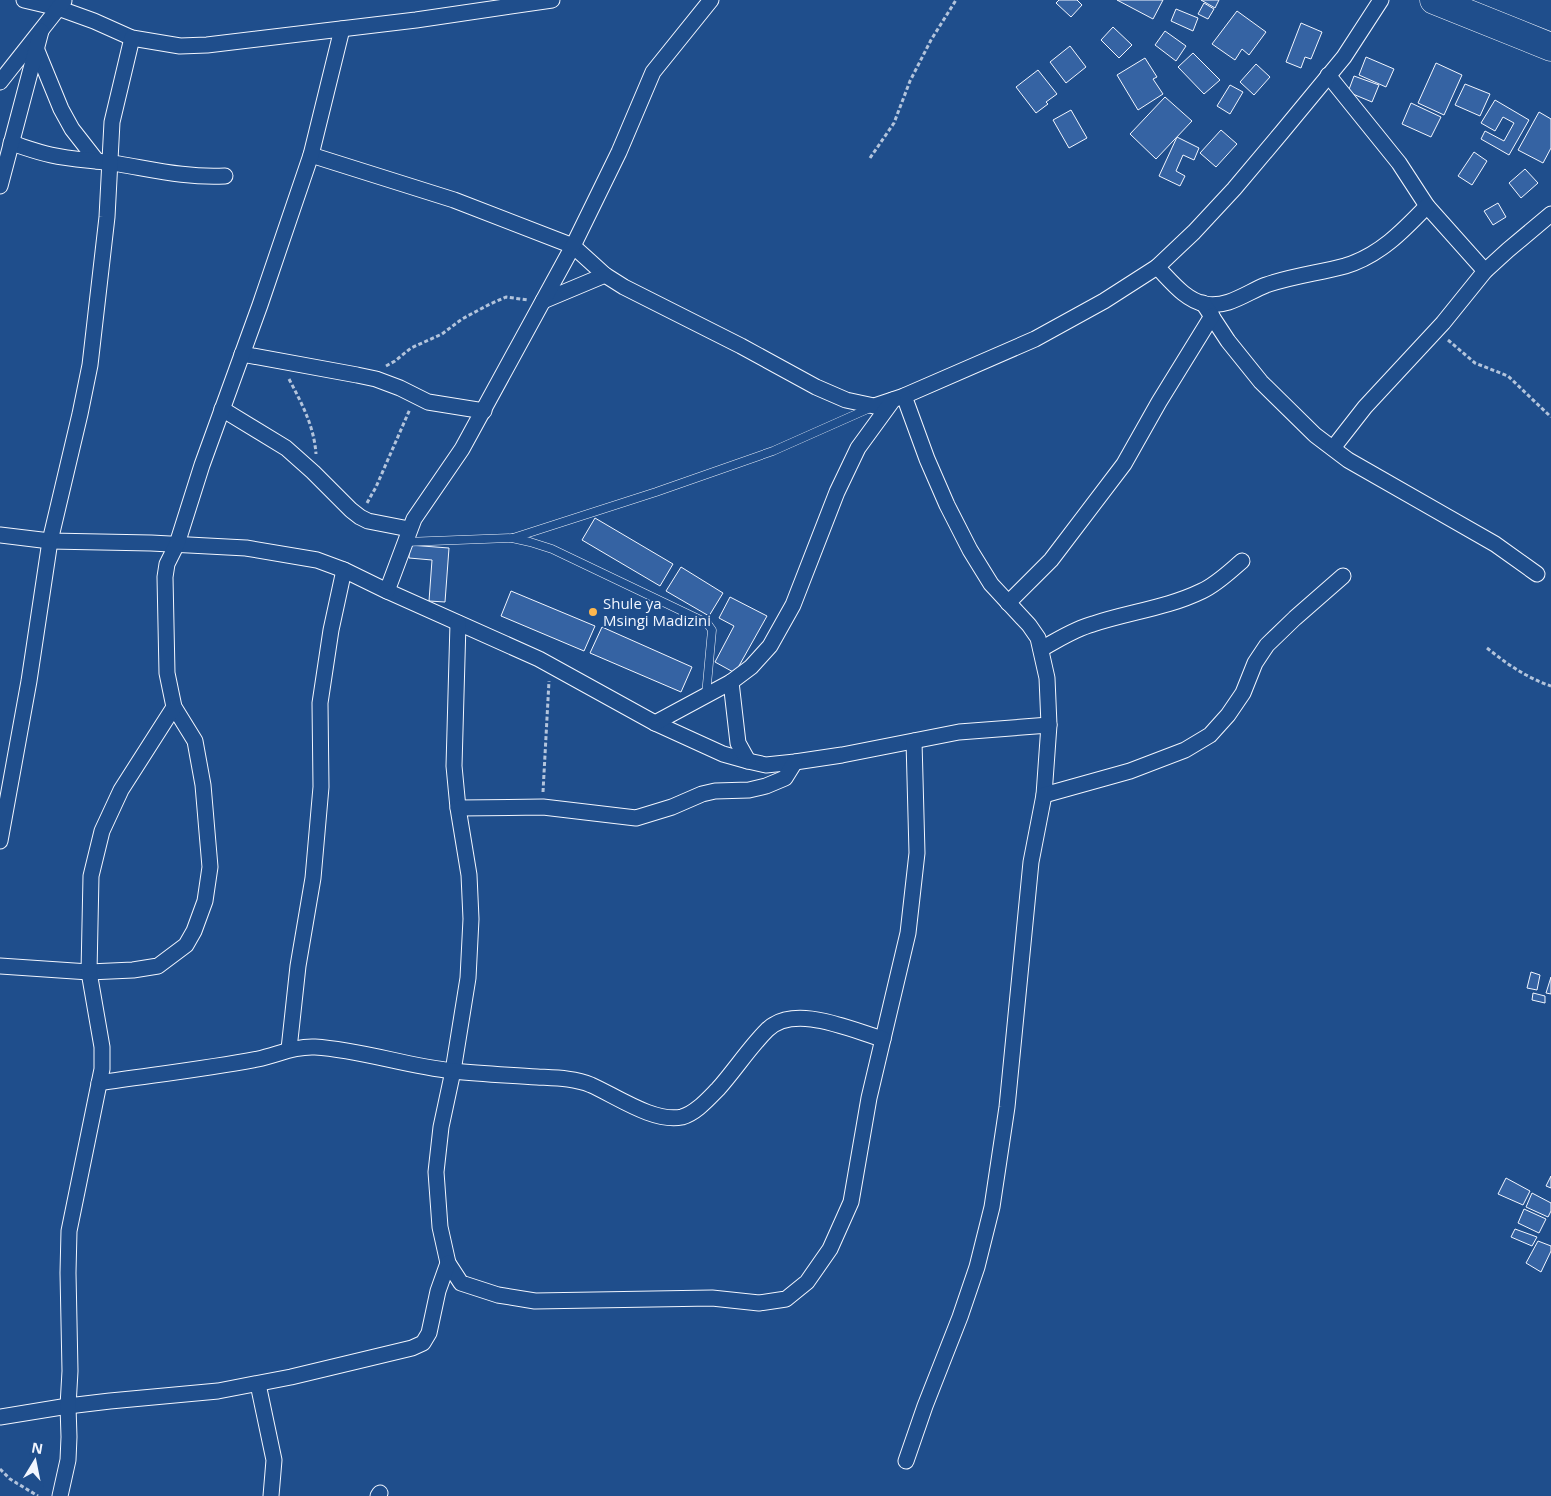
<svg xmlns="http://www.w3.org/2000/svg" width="1551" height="1496" font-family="'Open Sans',sans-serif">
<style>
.building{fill:#3563a3;stroke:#f2f6ff}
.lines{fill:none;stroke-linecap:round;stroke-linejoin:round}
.lane-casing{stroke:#f2f6ff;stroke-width:9}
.street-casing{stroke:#f2f6ff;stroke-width:17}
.highway-casing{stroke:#f2f6ff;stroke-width:29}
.path{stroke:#b3c4dc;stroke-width:3;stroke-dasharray:4 2.5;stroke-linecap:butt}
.lane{stroke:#1f4e8c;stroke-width:8}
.street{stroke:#1f4e8c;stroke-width:15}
.highway{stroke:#1f4e8c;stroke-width:28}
.poi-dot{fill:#ffb74d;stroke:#1f4e8c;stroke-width:2}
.labels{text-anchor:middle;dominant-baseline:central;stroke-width:4;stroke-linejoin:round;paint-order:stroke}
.poi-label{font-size:15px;fill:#f2f6ff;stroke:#1f4e8c;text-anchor:start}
</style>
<rect width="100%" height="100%" fill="#1f4e8c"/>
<!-- building -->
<g class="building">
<polygon points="1059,0 1077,0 1082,5 1071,17 1056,3"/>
<polygon points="1117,0 1163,0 1153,19"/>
<polygon points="1201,0 1219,0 1215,8"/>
<polygon points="1204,3 1214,9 1208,19 1198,14"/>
<polygon points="1176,9 1198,18 1193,31 1171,21"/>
<polygon points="1237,11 1266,32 1249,55 1242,49 1235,60 1212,44"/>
<polygon points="1301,23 1322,32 1311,59 1305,57 1301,68 1286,62"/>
<polygon points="1113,27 1132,45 1119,58 1101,40"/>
<polygon points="1165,31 1186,46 1176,61 1155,45"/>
<polygon points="1070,46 1086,67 1066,83 1050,62"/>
<polygon points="1193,53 1220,80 1204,94 1178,67"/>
<polygon points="1366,57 1394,69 1386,87 1359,75"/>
<polygon points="1145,58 1157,77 1153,79 1163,94 1138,110 1117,75"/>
<polygon points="1436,63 1462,75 1444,115 1418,103"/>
<polygon points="1256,64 1270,77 1254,95 1240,82"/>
<polygon points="1038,70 1057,94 1046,102 1048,104 1036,113 1016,87"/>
<polygon points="1354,76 1379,85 1372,102 1348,92"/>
<polygon points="1465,84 1490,94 1480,116 1455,105"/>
<polygon points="1230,85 1243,92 1230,114 1217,106"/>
<polygon points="1165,97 1192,121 1156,159 1130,134"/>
<polygon points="1495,100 1529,120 1509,155 1481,139 1485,131 1504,141 1514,123 1503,117 1495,131 1481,123"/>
<polygon points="1411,103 1441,117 1431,137 1402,124"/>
<polygon points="1071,110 1087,138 1069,148 1053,120"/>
<polygon points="1539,112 1551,119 1551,148 1543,163 1518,150"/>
<polygon points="1221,130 1237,144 1216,167 1200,153"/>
<polygon points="1177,137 1199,148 1194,160 1183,155 1176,171 1185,176 1180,186 1159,176"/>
<polygon points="1474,152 1487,161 1472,185 1458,176"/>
<polygon points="1525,169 1538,183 1521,198 1509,183"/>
<polygon points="1498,203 1506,217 1493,225 1484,211"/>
<polygon points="595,518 673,564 660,586 582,540"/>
<polygon points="409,545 449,548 445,602 429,601 432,560 409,558"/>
<polygon points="681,567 723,593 709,616 666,591"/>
<polygon points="511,591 595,626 584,651 501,616"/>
<polygon points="730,597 767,616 735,673 715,662 734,626 719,618"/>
<polygon points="602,627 692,667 681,692 590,653"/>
<polygon points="1531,972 1540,975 1537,990 1527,988"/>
<polygon points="1551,977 1551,994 1546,993"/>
<polygon points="1533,993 1545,996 1545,1003 1532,1000"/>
<polygon points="1551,1176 1551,1188 1546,1186"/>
<polygon points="1506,1178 1530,1191 1523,1205 1498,1194"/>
<polygon points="1532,1193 1551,1203 1551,1211 1548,1217 1526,1207"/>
<polygon points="1524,1209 1546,1219 1539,1233 1518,1223"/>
<polygon points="1515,1229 1537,1237 1532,1246 1511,1237"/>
<polygon points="1538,1241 1551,1246 1551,1251 1541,1272 1526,1263"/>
</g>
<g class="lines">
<defs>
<g id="lane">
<polyline points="513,538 656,492 773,451 870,408"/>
<polyline points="405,542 512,538 530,542 552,549 707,623 712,630 706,695"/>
</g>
<g id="street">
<polyline points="24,0 58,8 94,21 132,38 180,46 207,45 416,20 552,0"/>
<polyline points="36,48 61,109 72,129 97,161"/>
<polyline points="1328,75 1399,163 1427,206 1485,271"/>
<polyline points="0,82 64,1"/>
<path d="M11 143C24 147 37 152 51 155 73 160 96 160 119 164 155 170 188 178 225 176"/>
<polyline points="311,155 454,200 573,246 605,275 624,287 741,346 816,387 846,400 874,406 904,396 1035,339 1104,301 1157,267 1194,232 1234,189 1282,132 1344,57 1381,0"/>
<polyline points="0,186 41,31"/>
<path d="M1157 267C1171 281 1185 300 1205 304 1228 308 1246 293 1266 285 1292 276 1319 273 1345 266 1379 256 1403 231 1427 206"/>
<polyline points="543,301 605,275"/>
<polyline points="1203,303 1228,341 1261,382 1315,435 1348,460 1495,544 1537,574"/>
<polyline points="242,354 357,375 376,379 400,388 428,402 484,411"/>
<polyline points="904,396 927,459 947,505 970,550 991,584 1029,625 1038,638 1047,678 1049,725 1044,795 1031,862 1007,1107 992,1207 977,1267 960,1317 925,1406 906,1461"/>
<polyline points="222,409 286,448 313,472 351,510 360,517 368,521 409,529"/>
<polyline points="1333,448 1365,407 1443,323 1485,271 1508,250 1551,214"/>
<polyline points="0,535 50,541 151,543 246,548 317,560 344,570 387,591 539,659 655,723 723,754 748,761 766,765 795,762 842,755 959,732 1049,725"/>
<polyline points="387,591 414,519 462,449 573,246 619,152 653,72 711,0"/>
<polyline points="1008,603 1051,560 1124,464 1159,402 1212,316"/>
<polyline points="458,623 454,766 458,808 469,875 471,919 468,978 453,1071 441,1127 436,1172 440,1227 448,1263 461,1283 498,1295 535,1301 712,1298 759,1303 786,1299 807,1282 830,1249 851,1202 869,1098 908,933 917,853 914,741"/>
<path d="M1041 649C1058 640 1074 629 1093 624 1129 612 1167 608 1202 591 1217 584 1229 572 1242 561"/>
<polyline points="731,682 738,743 748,761"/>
<polyline points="655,723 731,682 751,667 770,646 793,605 837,492 858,448 893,400"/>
<polyline points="1044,795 1130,771 1185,750 1210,735 1228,715 1243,693 1255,663 1267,645 1295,618 1343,576"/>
<polyline points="458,808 543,807 636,818 672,807 702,794 715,791 749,790 766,786 785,778 795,762"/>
<polyline points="0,841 29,681 50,541 80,414 90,365 107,217 112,122 132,38"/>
<polyline points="0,966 89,972 133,970 158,966 186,945 194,931 205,901 210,867 203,785 195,741 174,707 167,673 165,577 167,564 177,544 202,465 260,305 311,155 342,29"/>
<polyline points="289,1049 298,966 313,878 321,787 320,703 331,630 344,570"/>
<path d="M99 1083C152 1075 205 1069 258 1059 277 1055 295 1046 315 1047 362 1050 406 1066 453 1071 481 1074 509 1075 537 1077 555 1078 574 1078 591 1085 616 1096 654 1123 682 1117 696 1113 708 1099 718 1089 735 1070 749 1048 767 1030 794 1003 851 1030 883 1039"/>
<polyline points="258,1384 274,1460 271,1496"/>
<polyline points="0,1417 68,1406 110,1401 218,1391 291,1377 412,1348 423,1343 429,1333 438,1291 448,1263"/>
<polyline points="60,1496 68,1460 69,1437 68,1406 70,1371 68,1273 69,1231 102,1069 102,1047 89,972 91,876 102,831 121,790 174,707"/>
<polyline points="378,1496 380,1493"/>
</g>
<polyline id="highway" points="1434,0 1551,47"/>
</defs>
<!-- lane casing -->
<use href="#lane" class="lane-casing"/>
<!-- street casing -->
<use href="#street" class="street-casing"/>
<!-- highway casing -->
<use href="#highway" class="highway-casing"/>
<!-- path -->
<g class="path">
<polyline points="870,158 894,123 910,81 931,40 956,0"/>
<polyline points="1448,340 1475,363 1508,376 1551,417"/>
<polyline points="386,366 395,361 411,348 442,334 462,319 490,304 506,297 528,300"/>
<path d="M289 379C302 404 314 426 316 454"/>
<polyline points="367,503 376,487 410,409"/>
<path d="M1487 648C1507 664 1527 678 1551 686"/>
<polyline points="543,792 549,681"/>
<polyline points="0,1469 10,1479 38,1496"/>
</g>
<!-- lane -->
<use href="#lane" class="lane"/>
<!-- street -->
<use href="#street" class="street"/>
<!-- highway -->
<use href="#highway" class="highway"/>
</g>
<!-- markers -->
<circle class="poi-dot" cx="593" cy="612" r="5"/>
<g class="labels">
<!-- poi labels -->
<g class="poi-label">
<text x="603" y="603">Shule ya<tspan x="603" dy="17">Msingi Madizini</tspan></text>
</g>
</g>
<!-- north arrow -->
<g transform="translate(35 1461) rotate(10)" stroke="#1f4e8c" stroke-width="4" paint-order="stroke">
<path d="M0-4L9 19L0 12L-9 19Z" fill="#f2f6ff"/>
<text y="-8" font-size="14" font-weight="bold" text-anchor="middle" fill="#f2f6ff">N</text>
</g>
</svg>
